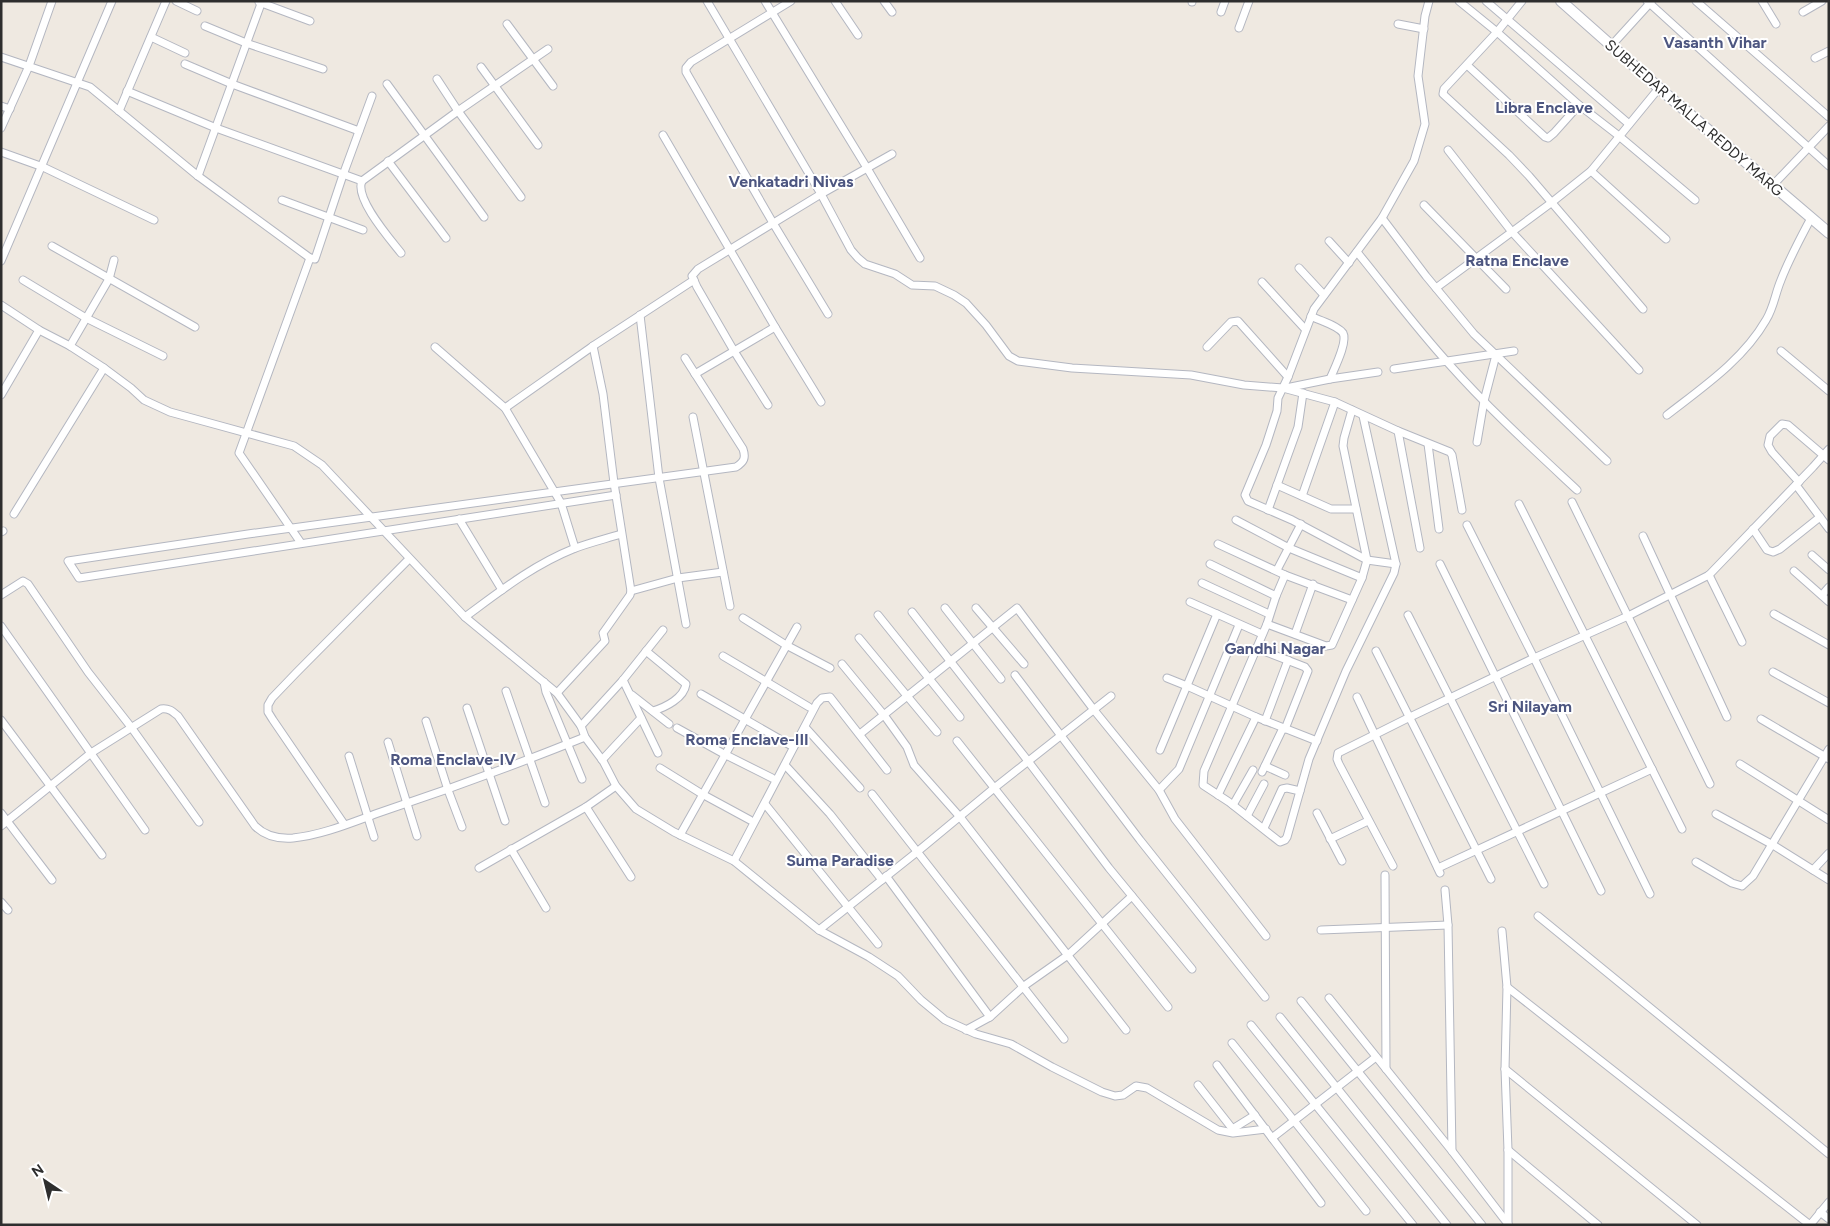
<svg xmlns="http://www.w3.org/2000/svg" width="1830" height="1226" font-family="Figtree,sans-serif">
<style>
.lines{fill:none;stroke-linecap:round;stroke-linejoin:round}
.minor-casing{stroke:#b4b7c1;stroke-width:9}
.secondary-casing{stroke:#b4b7c1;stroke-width:12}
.minor{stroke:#fff;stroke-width:7}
.secondary{stroke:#fff;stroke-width:10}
.labels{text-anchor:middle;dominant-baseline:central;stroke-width:4;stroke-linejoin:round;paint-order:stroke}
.street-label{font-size:15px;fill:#2e2e2e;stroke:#fff}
.neighbourhood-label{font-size:16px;font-weight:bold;fill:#4d5680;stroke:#fff}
</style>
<rect width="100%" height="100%" fill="#efe9e1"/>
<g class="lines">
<defs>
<g id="minor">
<polyline points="176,1 197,11"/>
<polyline points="707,1 821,194 851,250 858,258 865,264 895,274 912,285 935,286 954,295 966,303 986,325 1009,356 1018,361 1072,368 1191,375 1244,385 1283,388 1335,402 1398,431 1450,452 1452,455 1462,510"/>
<polyline points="765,1 867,168 920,258"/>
<polyline points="791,1 691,62 686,68 686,72 773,223 828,314"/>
<polyline points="835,1 858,35"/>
<polyline points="884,1 892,12"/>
<polyline points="1459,1 1497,32 1579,105 1619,136 1695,200"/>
<polyline points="1486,1 1629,124"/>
<polyline points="1522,1 1497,32 1444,89 1443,94 1509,155 1529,176 1643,309"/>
<polyline points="1647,1 1829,166"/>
<polyline points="1696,1 1829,117"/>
<polyline points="1762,1 1776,24"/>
<polyline points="259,2 310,21"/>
<polyline points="1192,2 1192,1"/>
<polyline points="1221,12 1225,1"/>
<polyline points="1803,12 1822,1"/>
<polyline points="507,24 553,86"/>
<polyline points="1398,24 1424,29"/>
<polyline points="205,26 246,43 323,69"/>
<polyline points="1239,28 1249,1"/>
<polyline points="151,37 185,53"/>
<polyline points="1611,46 1651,2"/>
<polyline points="1,57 90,87 198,176 310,258"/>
<polyline points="1815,58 1829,51"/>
<polyline points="185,64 232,84 359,131"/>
<polyline points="1467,65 1545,137 1548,138 1554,133 1579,105"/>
<polyline points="481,67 538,145"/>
<polyline points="437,79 458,111 521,197"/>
<polyline points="387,84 484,217"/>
<polyline points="127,91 216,128 362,181 458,111 548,49"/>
<polyline points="1,106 10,109"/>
<polyline points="119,111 166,1"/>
<polyline points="1,128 29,66 52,1"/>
<polyline points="663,135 775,327 821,402"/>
<polyline points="1448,150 1512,232 1639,370"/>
<polyline points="1,152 43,167 154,220"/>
<polyline points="388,161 446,238"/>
<polyline points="1591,171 1666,239"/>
<polyline points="198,176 262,1"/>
<path d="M362 181C354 198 390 239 401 253"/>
<polyline points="1773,185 1829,126"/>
<polyline points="282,200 363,230"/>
<polyline points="1424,205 1506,289"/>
<polyline points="1382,218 1426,276 1474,334 1607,461"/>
<polyline points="1329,241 1349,263"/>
<polyline points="52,246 195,327"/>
<path d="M1357 252C1388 290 1417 329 1449 364 1489 409 1533 449 1577 490"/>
<polyline points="1,261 112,1"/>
<polyline points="1299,268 1324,295"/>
<polyline points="23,280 86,318 163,356"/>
<polyline points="1262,282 1305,329"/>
<polyline points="1436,288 1551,203 1591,171 1659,88"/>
<polyline points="1,305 39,330 70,346 104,368 131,388 144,400 170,412 294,446 322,465 465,617 557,693 581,726 585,737 603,761 616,786 636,809 674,832 734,861 819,930 869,957 898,976 921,1000 945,1020 976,1034 1011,1044 1052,1067 1102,1092 1115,1096 1123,1095 1136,1086 1147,1088 1218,1130 1233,1133 1266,1129"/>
<polyline points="640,315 659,478 686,624"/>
<path d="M1311 316C1320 321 1337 325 1343 333 1348 342 1334 369 1330 379"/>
<polyline points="70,346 109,279 114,260"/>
<polyline points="435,347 505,408 561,503 575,548"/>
<polyline points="1207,347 1231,322 1238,321 1288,377"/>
<polyline points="1781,351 1829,391"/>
<polyline points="1394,369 1514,351"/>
<polyline points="695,374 775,327"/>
<polyline points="1286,388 1330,379 1378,372"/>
<polyline points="1,395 39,330"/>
<polyline points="768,405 734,351 697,287 692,276 698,269 821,194 892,154"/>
<polyline points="505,408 593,346 694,280"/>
<path d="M1667 415C1703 387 1743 360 1766 320 1774 307 1775 294 1781 280 1789 259 1800 239 1811 218"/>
<polyline points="693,417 730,606"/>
<polyline points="1398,431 1420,548"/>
<polyline points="1477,442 1484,401 1496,355"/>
<polyline points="1428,444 1439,529"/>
<polyline points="1799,482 1772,452 1768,445 1770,436 1782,424 1788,425 1829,460"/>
<polyline points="1277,485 1331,509 1356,509"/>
<polyline points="1796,485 1829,529"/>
<path d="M616 495 79 578 68 561 248 534 736 467C744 462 746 458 743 449L685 358"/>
<polyline points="1302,496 1335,402"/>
<polyline points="1572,502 1710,784"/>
<polyline points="1519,504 1682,829"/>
<polyline points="1268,510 1298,427 1303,393"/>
<polyline points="14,514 104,368"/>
<polyline points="459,519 502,590"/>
<polyline points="1236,520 1289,548 1362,578"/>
<polyline points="1467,525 1534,658 1650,894"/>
<polyline points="1753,529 1767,550 1773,552 1780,549 1820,517"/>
<polyline points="1,532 3,531"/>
<polyline points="1643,536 1727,717"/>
<polyline points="301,543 239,453 310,258 315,259 343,175 372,96"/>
<polyline points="1218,544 1285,575 1352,600"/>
<polyline points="1812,555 1829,570"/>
<polyline points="1210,564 1276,596"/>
<polyline points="1396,564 1367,560 1292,520 1248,501 1245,495 1266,445 1277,411 1278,398 1288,377 1314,309 1382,218 1414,161 1425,124 1418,76 1425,16 1429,1"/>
<polyline points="1440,564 1601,891"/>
<polyline points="1277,570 1301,524"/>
<polyline points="1794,571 1829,602"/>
<polyline points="1285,575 1276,596 1267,624 1204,771 1203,785 1229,802 1280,842 1285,840 1287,837 1309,759 1346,671 1394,573 1396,564 1363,416"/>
<polyline points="1709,575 1742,642"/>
<polyline points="1202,583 1269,614"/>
<polyline points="631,591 678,578 723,572"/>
<polyline points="1,595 23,581 28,584 88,672 131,727 199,822"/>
<polyline points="1822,595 1829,587"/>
<polyline points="1190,602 1262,634"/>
<polyline points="945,608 1001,679"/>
<polyline points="976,608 1024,664"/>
<polyline points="912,612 1028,761 1109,868 1192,969"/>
<polyline points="1774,614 1829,645"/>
<polyline points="878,615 960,717"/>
<polyline points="1408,615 1544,884"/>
<path d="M465 617C499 592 533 565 573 549 588 543 605 539 621 534"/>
<polyline points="743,618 786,645 830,668"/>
<polyline points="1267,624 1326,646 1332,645 1362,578 1367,560 1343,446 1344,438 1352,410"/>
<polyline points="1,626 145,830"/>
<polyline points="1295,634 1313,584"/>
<polyline points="859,638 937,732"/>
<polyline points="1256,648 1305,667 1308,671 1285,729"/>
<path d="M646 651 686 684C684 698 666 707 653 711"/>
<polyline points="1376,651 1491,879"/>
<polyline points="723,656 809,707"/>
<polyline points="842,664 884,715 907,747 914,765 960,817 1126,1030"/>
<polyline points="1773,672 1829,703"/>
<polyline points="1015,675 1140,840 1265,997"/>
<polyline points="1167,678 1187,686 1256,717 1317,741"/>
<polyline points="623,680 658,753"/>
<polyline points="544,682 546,692 582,779"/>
<polyline points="506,691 545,803"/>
<polyline points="557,693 605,641 603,633 630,595 631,591 614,483 603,394 593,346"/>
<polyline points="701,694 790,745"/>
<polyline points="632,695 669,724"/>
<polyline points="1357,697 1440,873"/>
<polyline points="467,708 505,821"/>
<polyline points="1761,719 1829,759"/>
<polyline points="1,720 102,855"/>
<polyline points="426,721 448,790 462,827"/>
<polyline points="1265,721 1288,660"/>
<polyline points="581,726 623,680 663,630"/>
<polyline points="805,727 860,788"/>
<polyline points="677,728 724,754 772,778"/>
<polyline points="860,734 1017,608 1094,710 1159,790 1175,819 1266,936"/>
<polyline points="957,741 1168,1007"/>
<polyline points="388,742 417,836"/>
<polyline points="1160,750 1217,614"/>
<polyline points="349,756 374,837"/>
<polyline points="602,760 641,718"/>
<polyline points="1740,764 1829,820"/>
<polyline points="785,765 830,814 882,880"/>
<polyline points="1265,766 1285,775"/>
<polyline points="660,768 702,794 750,820"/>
<polyline points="1262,772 1283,728"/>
<polyline points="1159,790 1179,769 1239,625"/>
<polyline points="872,794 1064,1039"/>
<polyline points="1218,795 1256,717"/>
<polyline points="765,804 878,944"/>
<polyline points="1233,805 1253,770"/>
<polyline points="586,807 631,877"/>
<polyline points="1,813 52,880"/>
<polyline points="1317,813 1342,861"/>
<polyline points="1716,814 1773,845 1829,880"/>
<polyline points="1247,816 1264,784"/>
<polyline points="344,824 273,720 268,712 268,705 272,698 296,673 409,559"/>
<path d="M1 826 91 753 161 709C169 708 172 711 178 716L255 826C265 836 279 839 293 838 323 835 353 822 381 812 450 789 518 764 585 737"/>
<polyline points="1264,828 1282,789 1287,788 1300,791"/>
<polyline points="680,835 797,627"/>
<polyline points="1330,839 1368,821"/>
<polyline points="511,849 546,908"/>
<polyline points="734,861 817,703 822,698 830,697 887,770"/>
<polyline points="1696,862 1732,883 1742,886 1753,876 1829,749"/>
<polyline points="1393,866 1339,764 1337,759 1338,753 1408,718 1534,658 1628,616 1709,575 1813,467 1829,449"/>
<polyline points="479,868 586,807 616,786"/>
<polyline points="1438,868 1652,769"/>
<polyline points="1813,870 1829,853"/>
<polyline points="1385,875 1386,1069"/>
<polyline points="886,876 990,1017"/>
<polyline points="1445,890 1448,925 1452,1151"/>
<polyline points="1,902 8,910"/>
<polyline points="1538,916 1829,1154"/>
<polyline points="819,930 917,852 993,789 1111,696"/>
<polyline points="1321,930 1448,925"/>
<polyline points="1502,931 1507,987 1505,1069 1508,1150 1508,1225"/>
<polyline points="1507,987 1810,1225"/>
<polyline points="1329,998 1452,1151 1508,1224"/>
<polyline points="1301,1001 1482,1225"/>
<polyline points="1280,1017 1447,1225"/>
<polyline points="1251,1025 1413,1225"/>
<polyline points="966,1030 990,1017 1024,986 1068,955 1132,896"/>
<polyline points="1232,1043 1366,1211"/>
<polyline points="1217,1065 1321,1203"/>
<polyline points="1505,1069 1697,1225"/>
<polyline points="1198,1085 1231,1127 1234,1128 1255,1115"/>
<polyline points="1272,1138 1376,1057"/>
<polyline points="1508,1150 1598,1225"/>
<polyline points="1820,1212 1829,1219"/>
<polyline points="1810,1225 1829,1202"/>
</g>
<polyline id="secondary" points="1561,1 1659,88 1829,233"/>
</defs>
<!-- minor casing -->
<use href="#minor" class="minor-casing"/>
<!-- secondary casing -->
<use href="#secondary" class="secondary-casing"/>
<!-- minor -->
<use href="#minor" class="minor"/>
<!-- secondary -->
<use href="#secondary" class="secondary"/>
</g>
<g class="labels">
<!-- street labels -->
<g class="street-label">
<text transform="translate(1694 118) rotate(41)">SUBHEDAR MALLA REDDY MARG</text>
</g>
<!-- neighbourhood labels -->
<g class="neighbourhood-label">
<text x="1715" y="42">Vasanth Vihar</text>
<text x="1544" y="107">Libra Enclave</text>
<text x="791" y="181">Venkatadri Nivas</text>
<text x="1517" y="260">Ratna Enclave</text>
<text x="1275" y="648">Gandhi Nagar</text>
<text x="1530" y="706">Sri Nilayam</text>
<text x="747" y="739">Roma Enclave-III</text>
<text x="453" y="759">Roma Enclave-IV</text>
<text x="840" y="860">Suma Paradise</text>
</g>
</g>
<!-- border -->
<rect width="1830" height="1226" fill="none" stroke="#2e2e2e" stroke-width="5"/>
<!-- north arrow -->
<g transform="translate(45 1181) rotate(325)" stroke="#ffffff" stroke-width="4" paint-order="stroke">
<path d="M0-4L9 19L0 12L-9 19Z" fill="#2e2e2e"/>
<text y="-8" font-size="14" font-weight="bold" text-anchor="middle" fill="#2e2e2e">N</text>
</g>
</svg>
